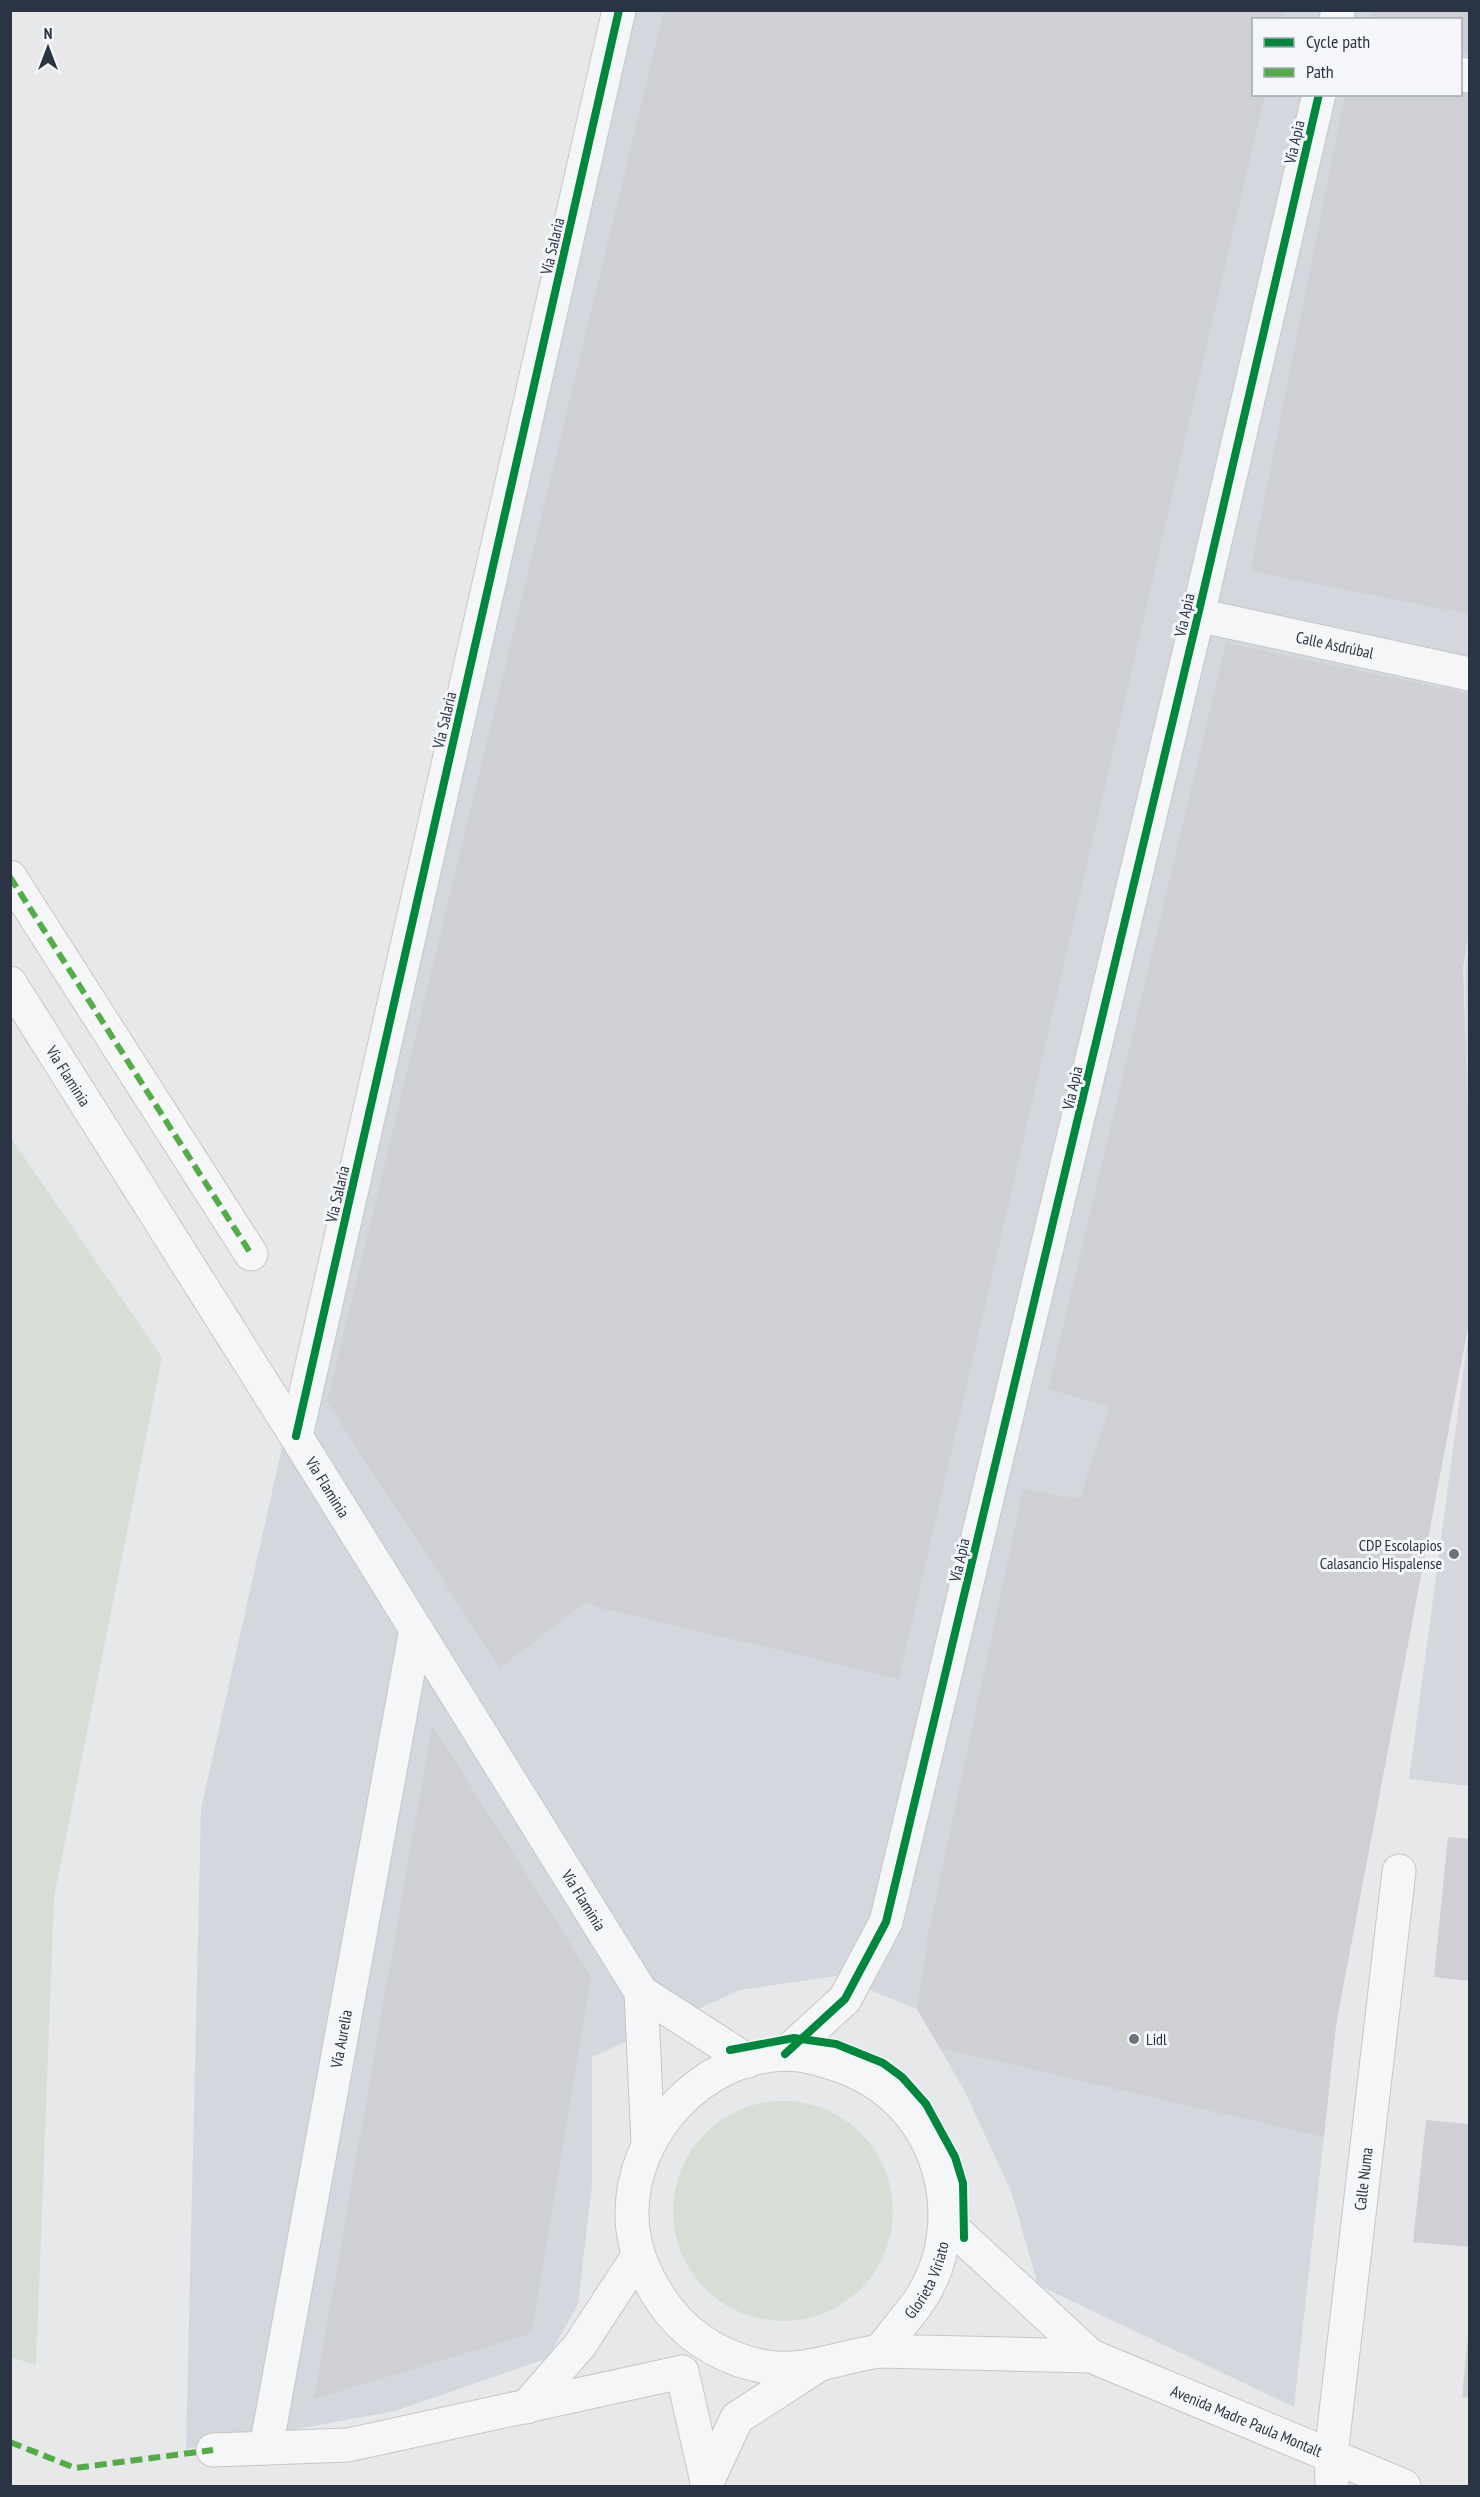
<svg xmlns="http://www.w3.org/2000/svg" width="1480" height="2497" font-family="'PT Sans Narrow',sans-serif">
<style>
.built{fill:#d4d7dd;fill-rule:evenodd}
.green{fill:#d6ded6}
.building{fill:#ced0d3}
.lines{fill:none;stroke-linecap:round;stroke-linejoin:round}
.minor-casing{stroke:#c4c6c8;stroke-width:35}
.minor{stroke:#f5f6f7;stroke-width:33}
.quiet{stroke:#54ac47;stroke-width:6;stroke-dasharray:12 6;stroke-linecap:butt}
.cycleway-casing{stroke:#f4f6f9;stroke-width:11}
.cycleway{stroke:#00873e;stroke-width:8}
.poi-dot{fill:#6c737f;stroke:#f4f6f9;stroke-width:2}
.labels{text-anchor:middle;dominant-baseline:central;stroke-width:6;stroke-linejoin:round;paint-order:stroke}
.street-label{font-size:16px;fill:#2b3445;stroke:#f4f6f9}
.poi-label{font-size:16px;fill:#2b3445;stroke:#f4f6f9;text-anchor:end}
</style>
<rect width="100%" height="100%" fill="#e6e8ea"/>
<!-- built -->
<g class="built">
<path d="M604 11H1469L1470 927 1463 968 1467 1090 1465 968 1469 937 1470 1153 1360 1809 1294 2407 1038 2285 1011 2191 964 2090 917 2009 836 1976 740 1990 592 2057V2185L578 2304 548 2358 395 2411 186 2449 201 1809ZM1254 20H1460V94H1254Z"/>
<polygon points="1469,1329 1469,1786 1409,1779"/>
</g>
<!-- green -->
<g class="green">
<polygon points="10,1137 162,1357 54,1897 36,2365 10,2357"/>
<circle cx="783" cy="2211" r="110"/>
</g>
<!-- building -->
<g class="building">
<polygon points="664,10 1285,10 1283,20 1254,20 1254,94 1265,94 899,1679 601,1608 586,1602 500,1668 327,1402"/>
<polygon points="1372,10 1470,10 1470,53 1460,51 1460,20 1370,20"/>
<polygon points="1460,81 1470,83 1470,614 1250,571 1345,94 1460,94"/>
<polygon points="1226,643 1470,694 1470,927 1463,968 1470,1181 1470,1317 1335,2030 1324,2137 940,2048 917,2009 928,1935 1023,1489 1080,1499 1109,1407 1048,1389"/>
<polygon points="432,1725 591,1976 532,2333 314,2399"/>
<polygon points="1448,1837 1470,1839 1470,1981 1434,1977"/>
<polygon points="1426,2120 1470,2124 1470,2247 1413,2242"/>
<polygon points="1468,2335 1470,2335 1470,2398 1462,2397"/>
</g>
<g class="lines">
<defs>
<g id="minor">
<polyline points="1336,20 1338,10"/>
<polyline points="1460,74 1470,76"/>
<path id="s1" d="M1198 615 1470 674"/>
<polyline points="10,877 251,1254"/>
<path id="s2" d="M10 983 296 1436 641 1992 748 2061"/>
<polyline points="296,1436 619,10"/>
<polyline points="641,1992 648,2143"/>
<polyline points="785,2054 845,1999 886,1922 1198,615 1319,94"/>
<path id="s3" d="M946 2222 1091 2356 1404 2486"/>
<path id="s4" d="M880 2351C892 2335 905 2320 917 2304 948 2260 953 2203 933 2153 915 2109 880 2078 835 2064 819 2059 803 2054 786 2054 701 2056 630 2134 632 2217 633 2253 649 2285 670 2312 694 2342 730 2361 767 2367 806 2373 842 2356 880 2351L1091 2356"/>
<polyline points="682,2372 708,2486"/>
<polyline points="526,2407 580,2345 638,2256"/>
<path id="s5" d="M266 2448 416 1629"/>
<polyline points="213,2450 348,2445 682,2372"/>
<polyline points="707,2482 737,2418 817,2366"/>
<path id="s6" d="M1332 2486 1331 2455 1399 1871"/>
</g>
</defs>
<!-- minor casing -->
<use href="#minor" class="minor-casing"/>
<!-- minor -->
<use href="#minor" class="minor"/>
<!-- quiet -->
<g class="quiet">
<polyline points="10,877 251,1254"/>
<polyline points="10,2442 75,2468 213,2450"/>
</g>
<defs>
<g id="cycleway">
<polyline points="296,1436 619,10"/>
<polyline points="730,2050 794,2038 836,2044 883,2063 902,2077 926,2104 955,2157 963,2183 964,2238"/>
<polyline points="785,2054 845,1999 886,1922 1198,615 1319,94"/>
</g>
</defs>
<!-- cycleway casing -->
<use href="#cycleway" class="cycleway-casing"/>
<!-- cycleway -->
<use href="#cycleway" class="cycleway"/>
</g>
<!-- markers -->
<g class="poi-dot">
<circle cx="1454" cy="1554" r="6"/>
<circle cx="1134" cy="2039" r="6"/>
</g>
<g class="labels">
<!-- street labels -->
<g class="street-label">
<text transform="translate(1294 142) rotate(-77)">Vía Apia</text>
<text transform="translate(552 246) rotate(-77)">Vía Salaria</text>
<text transform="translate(1184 615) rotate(-77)">Vía Apia</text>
<text stroke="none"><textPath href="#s1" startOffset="140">Calle Asdrúbal</textPath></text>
<text transform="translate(444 720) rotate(-77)">Vía Salaria</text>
<text stroke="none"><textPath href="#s2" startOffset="110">Vía Flaminia</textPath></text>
<text transform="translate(1072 1088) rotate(-77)">Vía Apia</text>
<text transform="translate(337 1194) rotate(-77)">Vía Salaria</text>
<text stroke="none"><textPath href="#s2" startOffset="596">Vía Flaminia</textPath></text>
<text transform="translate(959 1560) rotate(-77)">Vía Apia</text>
<text stroke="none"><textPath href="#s2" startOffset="1082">Vía Flaminia</textPath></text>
<text stroke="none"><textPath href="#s5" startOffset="416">Vía Aurelia</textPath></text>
<text stroke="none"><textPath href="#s6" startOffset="309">Calle Numa</textPath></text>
<text stroke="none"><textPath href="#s4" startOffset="86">Glorieta Viriato</textPath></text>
<text stroke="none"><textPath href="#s3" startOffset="366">Avenida Madre Paula Montalt</textPath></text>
</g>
<!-- poi labels -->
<g class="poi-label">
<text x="1442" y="1545">CDP Escolapios<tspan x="1442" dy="18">Calasancio Hispalense</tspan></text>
<text x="1146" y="2039" text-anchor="start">Lidl</text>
</g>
</g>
<!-- border -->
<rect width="1480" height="2497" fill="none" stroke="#2b3445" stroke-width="24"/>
<!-- legend -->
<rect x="1252" y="18" width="210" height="78" fill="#f4f6f9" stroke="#a4a8b1" stroke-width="1.5"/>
<rect x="1264" y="38" width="30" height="9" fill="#00873e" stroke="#a4a8b1" stroke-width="1.5"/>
<text x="1306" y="48" font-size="18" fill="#2b3445">Cycle path</text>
<rect x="1264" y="68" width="30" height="9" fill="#54ac47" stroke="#a4a8b1" stroke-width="1.5"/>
<text x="1306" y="78" font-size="18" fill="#2b3445">Path</text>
<!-- north arrow -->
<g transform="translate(48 48)" stroke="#f4f6f9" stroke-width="4.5" paint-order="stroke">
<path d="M0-4.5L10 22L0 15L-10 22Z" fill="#2b3445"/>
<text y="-9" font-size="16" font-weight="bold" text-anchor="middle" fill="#2b3445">N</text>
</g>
</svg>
